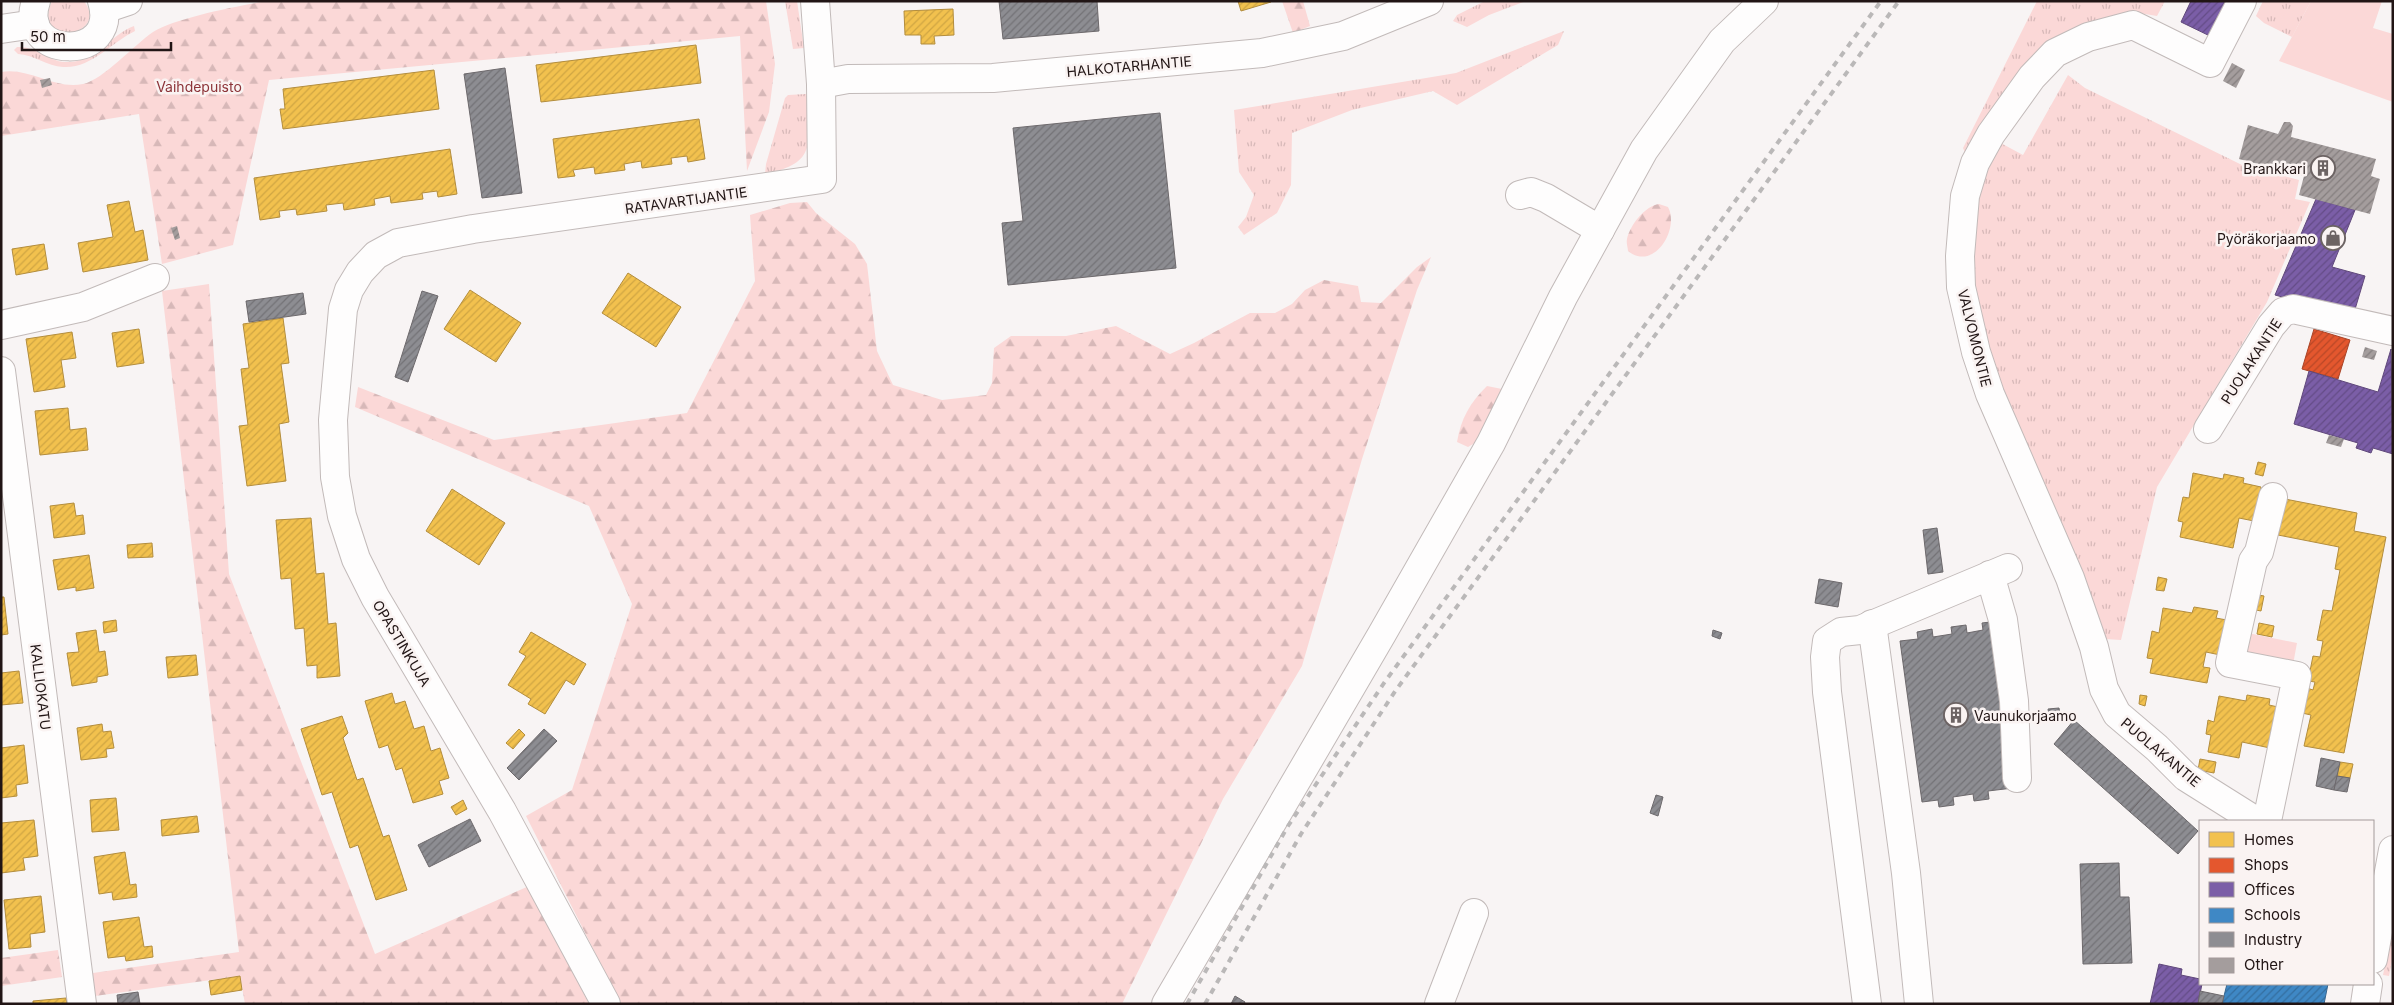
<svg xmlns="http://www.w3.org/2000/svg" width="2394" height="1005" font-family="Inter,sans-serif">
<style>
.grass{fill:url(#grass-tufts)}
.forest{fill:url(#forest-firs)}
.park{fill:#fbd8d7}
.homes{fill:url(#homes-hatch);stroke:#b38d3d}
.shops{fill:url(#shops-hatch);stroke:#aa4326}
.offices{fill:url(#offices-hatch);stroke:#60487b}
.schools{fill:url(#schools-hatch);stroke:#366690}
.industry{fill:url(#industry-hatch);stroke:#6d696c}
.building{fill:url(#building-hatch)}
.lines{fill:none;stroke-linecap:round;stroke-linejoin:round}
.minor-casing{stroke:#c2bab9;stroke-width:30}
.minor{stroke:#fefdfd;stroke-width:28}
.rail{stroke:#bab8b8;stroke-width:4;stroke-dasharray:6 6;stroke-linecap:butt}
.labels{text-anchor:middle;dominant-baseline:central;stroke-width:5;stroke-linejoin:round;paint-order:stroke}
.street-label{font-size:14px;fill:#211515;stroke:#faf3f2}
.park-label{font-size:14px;fill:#8c3338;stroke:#faf3f2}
.poi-label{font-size:14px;fill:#211515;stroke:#faf3f2;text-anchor:end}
</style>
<defs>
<pattern id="grass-tufts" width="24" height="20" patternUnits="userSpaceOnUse" patternTransform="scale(1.25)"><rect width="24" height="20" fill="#fbd8d7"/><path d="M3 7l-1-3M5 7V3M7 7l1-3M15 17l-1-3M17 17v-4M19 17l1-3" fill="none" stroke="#d7b8b8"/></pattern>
<pattern id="forest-firs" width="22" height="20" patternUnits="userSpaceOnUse" patternTransform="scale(1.25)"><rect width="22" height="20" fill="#fbd8d7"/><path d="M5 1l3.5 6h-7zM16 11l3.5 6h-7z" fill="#d7b8b8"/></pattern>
<pattern id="homes-hatch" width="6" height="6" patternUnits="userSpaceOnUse" patternTransform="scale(1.25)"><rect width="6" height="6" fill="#f2c14e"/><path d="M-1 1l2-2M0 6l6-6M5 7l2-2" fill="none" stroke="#cfa543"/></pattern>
<pattern id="shops-hatch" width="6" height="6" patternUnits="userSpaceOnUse" patternTransform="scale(1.25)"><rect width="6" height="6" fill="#e4572e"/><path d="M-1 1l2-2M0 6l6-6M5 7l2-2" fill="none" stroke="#b84726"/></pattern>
<pattern id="offices-hatch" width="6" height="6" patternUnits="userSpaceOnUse" patternTransform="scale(1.25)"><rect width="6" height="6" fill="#7b5ea7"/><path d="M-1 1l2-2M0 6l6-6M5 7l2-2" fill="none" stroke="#644c87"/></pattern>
<pattern id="schools-hatch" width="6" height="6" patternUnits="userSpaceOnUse" patternTransform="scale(1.25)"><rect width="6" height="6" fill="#3f88c5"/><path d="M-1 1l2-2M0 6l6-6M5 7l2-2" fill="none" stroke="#346e9f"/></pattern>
<pattern id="industry-hatch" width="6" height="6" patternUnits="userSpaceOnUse" patternTransform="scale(1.25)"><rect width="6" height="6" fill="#8d8d92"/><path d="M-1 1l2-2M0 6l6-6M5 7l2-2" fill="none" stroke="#737276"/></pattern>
<pattern id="building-hatch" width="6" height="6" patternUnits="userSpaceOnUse" patternTransform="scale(1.25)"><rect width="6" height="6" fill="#a49d9d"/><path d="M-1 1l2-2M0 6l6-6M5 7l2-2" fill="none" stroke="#857f7f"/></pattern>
</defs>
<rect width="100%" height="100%" fill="#f8f4f4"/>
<!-- grass -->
<g class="grass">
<path d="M52 1H84C111 37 30 49 52 1Z"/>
<polygon points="785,1 797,1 804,48 793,49"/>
<polygon points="1485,1 1526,1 1489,15 1467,27 1453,21 1457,15"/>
<polygon points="2037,1 2165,1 2157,16 2133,12 2082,27 1967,157 1963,148"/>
<polygon points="2263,1 2311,1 2292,37 2264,23 2256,16"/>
<path d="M134 26 135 31C112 42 91 69 63 67 47 66 34 55 18 54L14 50 17 47C36 46 48 61 65 62 94 64 110 35 134 26Z"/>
<polygon points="1564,31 1558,45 1457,105 1433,91 1352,110 1292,133 1291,185 1277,213 1244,235 1238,227 1246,217 1254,195 1239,172 1234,110 1456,73"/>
<polygon points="2068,75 2085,88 2242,165 2299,180 2295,199 2310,202 2267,302 2157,487 2121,640 2105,639 1988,360 1969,279 1970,218 1997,141 2023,155"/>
<path d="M806 94 808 97C808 143 819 163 765 174L766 164 785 98 788 95Z"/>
<polygon points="2393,926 2393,956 2389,976 2383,975"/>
</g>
<!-- forest -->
<g class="forest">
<path d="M268 1H766L775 64 769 112 747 171 740 36 269 80 233 245 162 264 139 114 1 136V72C30 67 54 90 83 84 103 80 135 44 153 32 175 18 241 5 268 1Z"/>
<polygon points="1282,1 1303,1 1310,26 1293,33"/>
<polygon points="807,202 816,213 855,244 867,264 877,351 893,385 942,400 986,395 992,383 994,348 1011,336 1066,336 1116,326 1170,354 1194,343 1250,313 1275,313 1292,304 1305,290 1324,280 1358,286 1361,302 1381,303 1417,267 1431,257 1417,290 1362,459 1302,666 1223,799 1122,1004 621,1004 526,816 572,790 632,604 589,506 355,407 358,387 494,440 687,413 755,281 750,215 790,203"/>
<path d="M1659 204 1668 207C1680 229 1654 272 1628 251 1628 248 1626 243 1627 239 1630 225 1645 206 1659 204Z"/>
<polygon points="209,284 229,574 375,954 529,886 589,1004 245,1004 240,976 95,996 93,973 239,952 162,291"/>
<path d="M1487 386 1502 389 1480 440 1468 447 1457 442C1461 418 1470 403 1487 386Z"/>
<polygon points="58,950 62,977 1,986 1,958"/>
</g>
<!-- park -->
<g class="park">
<polygon points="2311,1 2382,1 2373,28 2393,34 2393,102 2279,61"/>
<polygon points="2243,632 2297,643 2292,670 2238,659"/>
</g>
<!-- homes -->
<g class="homes">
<polygon points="1238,1 1270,1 1271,2 1241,11"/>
<polygon points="953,9 954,35 934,36 935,44 921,44 921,35 905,35 904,11"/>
<polygon points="696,45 701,83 541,102 536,65"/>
<polygon points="434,70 439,109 283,129 280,109 285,109 283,89"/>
<polygon points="699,119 705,159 688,162 687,156 671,158 672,164 642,168 641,161 624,164 625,170 595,174 594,167 573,170 575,176 558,178 553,139"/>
<polygon points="450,149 457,194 438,197 437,191 422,193 423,199 391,203 390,196 374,199 375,205 344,210 343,203 326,205 327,211 297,215 296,209 279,211 280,217 260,220 254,178"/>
<polygon points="129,201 135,232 143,230 148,260 83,272 78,243 113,237 107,205"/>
<polygon points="44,244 48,269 16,275 12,249"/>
<polygon points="628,273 681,307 656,347 602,313"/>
<polygon points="470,290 521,323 496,362 444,329"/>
<polygon points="283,318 289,363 281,364 289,422 279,424 286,481 247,486 239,426 248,425 241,369 249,368 243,324"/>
<polygon points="139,329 144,363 117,367 112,333"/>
<polygon points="72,332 76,358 61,360 65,387 34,392 26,339"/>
<polygon points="68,408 70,430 86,428 88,450 40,455 35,411"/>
<polygon points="2258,462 2266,464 2263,476 2255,474"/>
<polygon points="2193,473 2223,479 2224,474 2244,478 2243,483 2261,487 2254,521 2239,518 2233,548 2180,537 2183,522 2178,521 2183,497 2189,498"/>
<polygon points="452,489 505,523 479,565 426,531"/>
<polygon points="2285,499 2357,513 2354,531 2386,537 2344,753 2304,746 2311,715 2302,713 2307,688 2313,690 2315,682 2308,681 2313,656 2320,657 2323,641 2317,640 2323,610 2332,611 2340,570 2335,569 2339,547 2278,535"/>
<polygon points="74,503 76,516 83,515 85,534 54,538 50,506"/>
<polygon points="311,518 316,574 324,573 328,624 336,623 340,676 317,678 317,665 307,666 304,628 295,629 291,578 281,579 276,520"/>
<polygon points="152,543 153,557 128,558 127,545"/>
<polygon points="89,555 94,588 76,591 76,587 58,590 53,560"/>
<polygon points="2158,577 2167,579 2164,591 2156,590"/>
<polygon points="2249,593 2264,596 2261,611 2246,608"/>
<polygon points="1,597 4,597 8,634 1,635"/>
<polygon points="2194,607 2218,611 2216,618 2232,621 2225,656 2206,652 2203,667 2210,668 2207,683 2150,673 2153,659 2147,658 2152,631 2159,633 2163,608 2192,613"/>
<polygon points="116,620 117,631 104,633 103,622"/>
<polygon points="2259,623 2274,626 2272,637 2257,634"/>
<polygon points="96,630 99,652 105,651 108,675 97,677 97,682 72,686 67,653 79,652 76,633"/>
<polygon points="531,632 586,664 574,685 566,680 545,714 528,704 531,699 508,685 526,656 519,652"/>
<polygon points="196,655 198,675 168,678 166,657"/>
<polygon points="19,671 23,703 1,705 1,673"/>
<polygon points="392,693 395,704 405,701 414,729 424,726 431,751 440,748 449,778 439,781 443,794 413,803 402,768 396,770 388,745 379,748 365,701"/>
<polygon points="2140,695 2147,696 2145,706 2139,704"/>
<polygon points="2247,695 2270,699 2269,705 2278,707 2270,748 2242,742 2239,758 2208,752 2211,735 2206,734 2208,720 2214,722 2219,696 2246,701"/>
<polygon points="342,716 348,733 343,738 357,780 363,778 383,837 389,835 407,890 376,900 358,845 350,848 332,792 322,795 301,729"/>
<polygon points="102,724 103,732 111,731 114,748 106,749 107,757 81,760 77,728"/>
<polygon points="519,729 525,735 513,749 506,743"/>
<polygon points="24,745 28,783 16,785 17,796 1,798 1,748"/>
<polygon points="2200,759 2216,762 2214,773 2198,770"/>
<polygon points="2340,762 2353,764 2350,778 2337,776"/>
<polygon points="116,798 119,830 92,832 90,800"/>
<polygon points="463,800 467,809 456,815 451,807"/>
<polygon points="197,816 199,832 162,836 161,820"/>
<polygon points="34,820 38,856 23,858 25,870 1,873 1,823"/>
<polygon points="125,852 130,885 136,884 137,897 113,900 112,892 99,894 94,857"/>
<polygon points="41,896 45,932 30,934 31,947 9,949 4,900"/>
<polygon points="139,917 144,947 152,946 153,957 126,961 125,956 108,958 103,922"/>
<polygon points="240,976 242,990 211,995 209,981"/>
<polygon points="66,998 67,1004 33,1004 33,1001"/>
</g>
<!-- shops -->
<polygon class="shops" points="2314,329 2350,340 2338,379 2302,369"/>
<!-- offices -->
<g class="offices">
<polygon points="2191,1 2230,1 2212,37 2181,22"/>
<polygon points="2316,199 2355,210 2332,267 2365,276 2353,316 2275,295"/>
<polygon points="2391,349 2393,454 2373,448 2371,453 2356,448 2358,443 2294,424 2309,371 2378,392"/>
<polygon points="2159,964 2182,969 2181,975 2200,979 2202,984 2198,1004 2150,1004"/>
</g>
<!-- schools -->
<polygon class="schools" points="2227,984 2328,984 2324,1004 2222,1004"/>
<!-- industry -->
<g class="industry">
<polygon points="999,1 1097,1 1099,31 1003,39"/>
<polygon points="505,68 522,193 482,198 464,74"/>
<polygon points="1160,113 1176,268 1008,285 1002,223 1023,221 1013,128"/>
<polygon points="422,291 438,296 408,382 395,377"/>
<polygon points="303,293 306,314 249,322 246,301"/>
<polygon points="1937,528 1943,572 1928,574 1923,530"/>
<polygon points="1819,579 1842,583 1838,607 1815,603"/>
<polygon points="1990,622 2013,788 1988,791 1989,799 1974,801 1973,794 1953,797 1954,805 1939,807 1938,800 1922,802 1900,641 1918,639 1917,632 1932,629 1933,637 1952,634 1951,627 1966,625 1967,633 1983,630 1982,623"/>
<polygon points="1713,630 1722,633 1720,639 1712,636"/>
<polygon points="2059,708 2060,714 2049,715 2048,709"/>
<polygon points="2074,720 2151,788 2130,812 2054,744"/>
<polygon points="544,729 557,741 519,780 507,768"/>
<polygon points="2321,758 2340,762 2334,790 2316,786"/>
<polygon points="2337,776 2350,778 2347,792 2334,790"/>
<polygon points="2151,788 2198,831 2178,854 2130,812"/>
<polygon points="1656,795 1663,797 1658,816 1650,813"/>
<polygon points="470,819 481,841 429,867 418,845"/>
<polygon points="2119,863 2120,897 2129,897 2132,963 2083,964 2080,864"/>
<polygon points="2200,991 2224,996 2222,1004 2198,1004"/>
<polygon points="138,992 140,1004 118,1004 117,995"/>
<polygon points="1235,996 1245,1002 1244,1004 1231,1004"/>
</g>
<!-- building -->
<g class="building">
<polygon points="2232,63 2245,70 2236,88 2223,81"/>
<polygon points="50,78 52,85 42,88 40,80"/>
<polygon points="2284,122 2290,122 2293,126 2291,137 2376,159 2371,176 2380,179 2370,214 2299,195 2304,176 2239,159 2248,125 2278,134"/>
<polygon points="177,226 180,238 175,240 171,228"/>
<polygon points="2365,347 2377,351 2374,360 2362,357"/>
<polygon points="2329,435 2344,439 2341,447 2326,443"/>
</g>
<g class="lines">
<defs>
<g id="minor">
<path d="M36 1C16 60 121 63 102 1"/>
<polyline points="2242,1 2210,63 2133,25 2088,37 2055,53 2032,77 1991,134 1975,163 1965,196 1960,256 1961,287 1976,352 1990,394 2070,578 2094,647 2104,689 2117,714 2157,748 2186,777 2256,821"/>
<polyline points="104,9 128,1"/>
<polyline points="1,29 35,24"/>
<polyline points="821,84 848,79 993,78 1262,53 1343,36 1429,1"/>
<polyline points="1520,195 1531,192 1546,198 1600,230"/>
<polyline points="1,325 83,307 155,278"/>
<polyline points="1,371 82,1004"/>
<polyline points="2208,429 2271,326 2283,312 2293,309 2393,331"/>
<polyline points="1990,575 2003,620 2014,701 2017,778"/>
<polyline points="1872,624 1906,873 1919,1004"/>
<polyline points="2267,821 2297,676 2230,663 2253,561 2259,552 2273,497"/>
<polyline points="2373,959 2393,850"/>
<polyline points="606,1004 502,811 375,597 356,559 342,516 335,477 333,420 343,309 349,290 360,272 376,255 398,243 473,229 822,179 821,84 815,1"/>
<polyline points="1166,1004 1382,634 1491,443 1563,297 1644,150 1722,41 1764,1"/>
<polyline points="1439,1004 1474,913"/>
<polyline points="1867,1004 1827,692 1825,657 1827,641 1841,632 1860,630 2008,568"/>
<polyline points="2365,1004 2368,984"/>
</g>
</defs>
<!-- minor casing -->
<use href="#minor" class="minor-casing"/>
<!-- minor -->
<use href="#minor" class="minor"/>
<!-- rail -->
<g class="rail">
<polyline points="1187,1004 1288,826 1384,683 1881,1"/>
<polyline points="1205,1004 1301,834 1396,690 1899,1"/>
</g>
</g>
<!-- icons -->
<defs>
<symbol id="building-ring" viewBox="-11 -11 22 22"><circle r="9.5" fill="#faf3f2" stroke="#6c6363" stroke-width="1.5"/><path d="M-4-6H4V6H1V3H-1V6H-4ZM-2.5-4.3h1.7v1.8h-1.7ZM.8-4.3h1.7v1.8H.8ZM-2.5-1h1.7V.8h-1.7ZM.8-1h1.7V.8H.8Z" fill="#6c6363"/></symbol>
<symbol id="shop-ring" viewBox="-11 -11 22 22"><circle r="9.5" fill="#faf3f2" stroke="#6c6363" stroke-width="1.5"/><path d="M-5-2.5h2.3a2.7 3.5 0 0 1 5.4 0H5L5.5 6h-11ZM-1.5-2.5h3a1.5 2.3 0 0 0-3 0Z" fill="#6c6363"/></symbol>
</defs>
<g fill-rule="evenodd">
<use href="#building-ring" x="2309" y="154" width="28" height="28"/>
<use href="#shop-ring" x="2319" y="224" width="28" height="28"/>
<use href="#building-ring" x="1942" y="701" width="28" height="28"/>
</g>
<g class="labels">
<!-- street labels -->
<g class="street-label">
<text transform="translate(1129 66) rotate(-5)">HALKOTARHANTIE</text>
<text transform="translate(686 200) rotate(-8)">RATAVARTIJANTIE</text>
<text transform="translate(1975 338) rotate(76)">VALVOMONTIE</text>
<text transform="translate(2251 361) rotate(-57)">PUOLAKANTIE</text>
<text transform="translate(402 643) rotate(59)">OPASTINKUJA</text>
<text transform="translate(41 687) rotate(83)">KALLIOKATU</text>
<text transform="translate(2161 752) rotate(40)">PUOLAKANTIE</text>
</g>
<!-- park labels -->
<g class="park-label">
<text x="199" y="86">Vaihdepuisto</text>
</g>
<!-- poi labels -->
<g class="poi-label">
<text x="2306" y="168">Brankkari</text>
<text x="2316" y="238">Pyöräkorjaamo</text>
<text x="1974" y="715" text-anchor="start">Vaunukorjaamo</text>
</g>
</g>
<!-- border -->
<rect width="2394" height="1005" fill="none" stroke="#211515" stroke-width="5"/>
<!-- legend -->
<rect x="2199" y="820" width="175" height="165" fill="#faf3f2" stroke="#a39a9a"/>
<rect x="2209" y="832" width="25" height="15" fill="#f2c14e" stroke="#a39a9a"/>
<text x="2244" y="845" font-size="15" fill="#211515">Homes</text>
<rect x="2209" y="858" width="25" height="15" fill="#e4572e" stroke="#a39a9a"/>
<text x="2244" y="870" font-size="15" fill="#211515">Shops</text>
<rect x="2209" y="882" width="25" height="15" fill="#7b5ea7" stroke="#a39a9a"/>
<text x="2244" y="895" font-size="15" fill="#211515">Offices</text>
<rect x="2209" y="908" width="25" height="15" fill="#3f88c5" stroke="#a39a9a"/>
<text x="2244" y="920" font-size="15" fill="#211515">Schools</text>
<rect x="2209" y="932" width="25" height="15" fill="#8d8d92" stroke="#a39a9a"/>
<text x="2244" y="945" font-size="15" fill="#211515">Industry</text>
<rect x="2209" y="958" width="25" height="15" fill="#a49d9d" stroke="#a39a9a"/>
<text x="2244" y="970" font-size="15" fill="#211515">Other</text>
<!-- scale -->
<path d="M22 42v8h149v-8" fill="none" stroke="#211515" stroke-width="2.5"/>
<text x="30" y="42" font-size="15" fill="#211515" stroke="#faf3f2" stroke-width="4" paint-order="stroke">50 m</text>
</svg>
